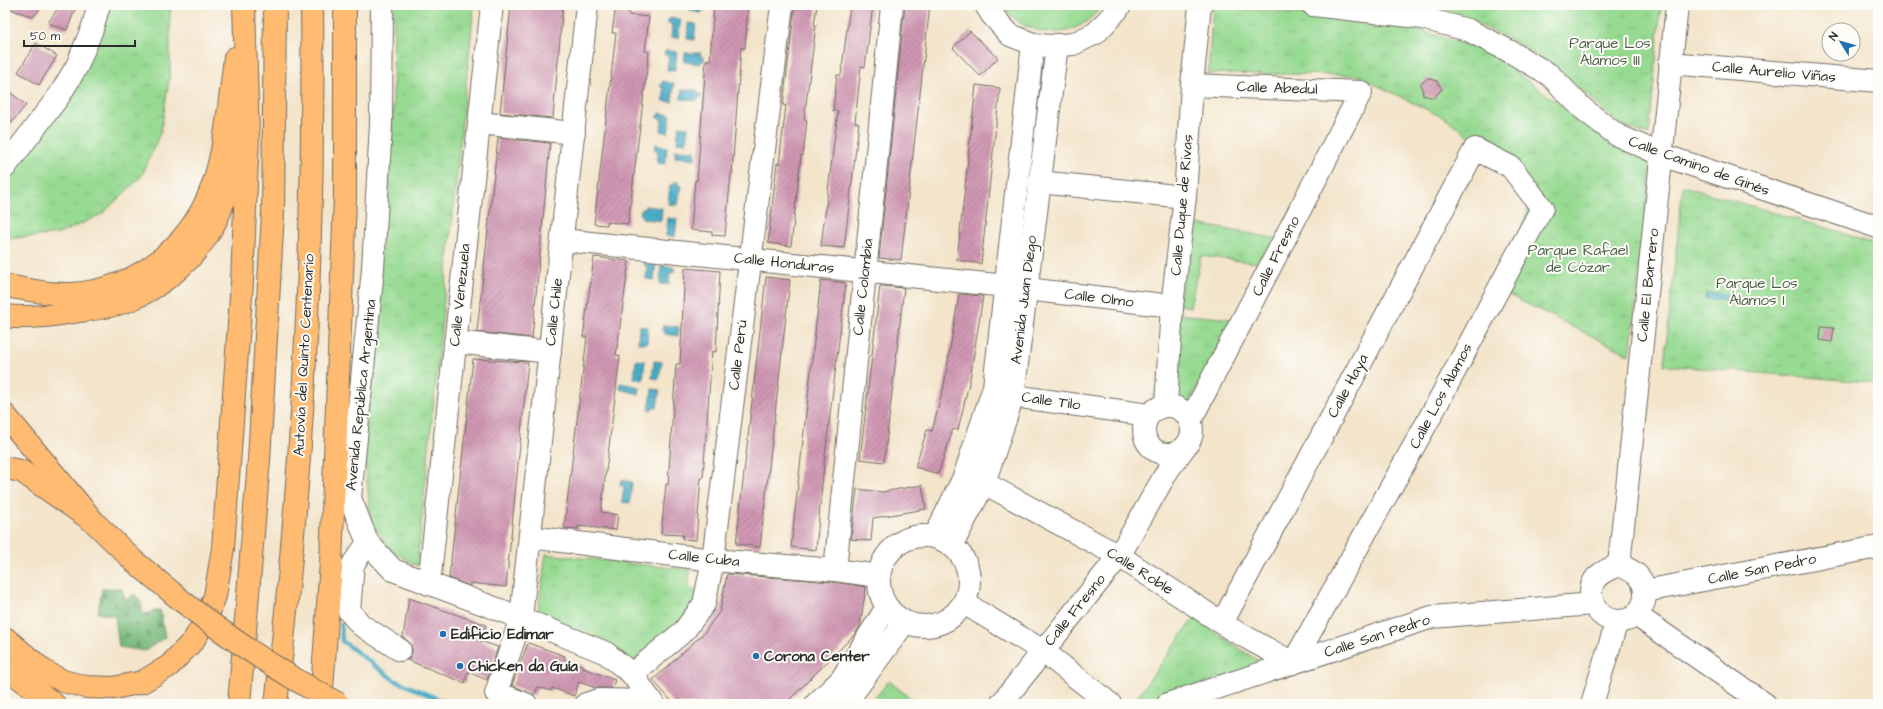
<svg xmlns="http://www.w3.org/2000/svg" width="1883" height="709" font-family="'Architects Daughter',sans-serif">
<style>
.green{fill:#97da92;stroke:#61825e}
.forest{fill:url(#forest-firs);stroke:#527254}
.park{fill:url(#park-tufts);stroke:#61825e}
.water{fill:url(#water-ripples);stroke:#386b78}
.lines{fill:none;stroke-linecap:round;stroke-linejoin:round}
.stream{stroke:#46abc5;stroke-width:4.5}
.building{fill:url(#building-hatch)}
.minor-casing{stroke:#716c63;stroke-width:24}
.major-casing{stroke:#716c63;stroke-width:24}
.highway-casing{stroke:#716c63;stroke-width:24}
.minor{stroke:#fff;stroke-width:22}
.major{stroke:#ffbb71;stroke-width:22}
.highway{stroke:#ffbb71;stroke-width:22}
.major-bridge-casing{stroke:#716c63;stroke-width:24;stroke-linecap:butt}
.major-bridge{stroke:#ffbb71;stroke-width:22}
.poi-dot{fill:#1f6fb2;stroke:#fdfcf7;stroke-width:1.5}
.labels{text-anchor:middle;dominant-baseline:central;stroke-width:4;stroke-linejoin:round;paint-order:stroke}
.park-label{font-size:15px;fill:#4b604a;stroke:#fdfcf7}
.street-label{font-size:15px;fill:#2b2b2b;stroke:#fdfcf7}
.poi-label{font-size:15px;font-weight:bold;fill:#2b2b2b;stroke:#fdfcf7;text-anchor:start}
</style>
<defs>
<pattern id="forest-firs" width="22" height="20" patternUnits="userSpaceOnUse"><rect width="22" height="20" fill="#79ba7c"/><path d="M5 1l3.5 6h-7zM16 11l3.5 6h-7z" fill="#639766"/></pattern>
<pattern id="park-tufts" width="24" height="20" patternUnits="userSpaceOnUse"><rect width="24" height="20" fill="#97da92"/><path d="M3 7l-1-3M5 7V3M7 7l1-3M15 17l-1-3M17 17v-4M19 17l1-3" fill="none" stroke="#82bb7e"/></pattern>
<pattern id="water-ripples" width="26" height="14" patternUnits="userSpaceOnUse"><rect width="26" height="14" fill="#46abc5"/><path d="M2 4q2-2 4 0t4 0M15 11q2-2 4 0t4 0" fill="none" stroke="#3b8ba0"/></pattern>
<pattern id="building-hatch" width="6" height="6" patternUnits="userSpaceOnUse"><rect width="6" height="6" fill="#d097b3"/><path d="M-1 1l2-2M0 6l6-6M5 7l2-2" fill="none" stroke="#a97b92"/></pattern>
</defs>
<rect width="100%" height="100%" fill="#fdfcf7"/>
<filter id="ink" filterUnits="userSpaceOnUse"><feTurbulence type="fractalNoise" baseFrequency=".025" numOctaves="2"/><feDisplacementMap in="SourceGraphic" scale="8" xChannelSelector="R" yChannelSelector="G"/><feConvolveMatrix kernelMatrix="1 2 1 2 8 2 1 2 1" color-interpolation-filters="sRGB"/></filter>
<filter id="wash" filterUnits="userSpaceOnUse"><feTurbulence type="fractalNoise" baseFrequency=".012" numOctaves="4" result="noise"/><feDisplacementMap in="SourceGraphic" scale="16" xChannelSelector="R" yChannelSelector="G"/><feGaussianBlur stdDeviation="0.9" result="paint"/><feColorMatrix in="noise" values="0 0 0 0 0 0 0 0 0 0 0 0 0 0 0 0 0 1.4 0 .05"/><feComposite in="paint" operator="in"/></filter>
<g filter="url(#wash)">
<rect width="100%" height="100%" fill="#f3e4ca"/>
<!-- green -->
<path class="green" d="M1003 5H1103C1095 14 1088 22 1077 27 1052 40 1017 29 1003 5Z"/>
<!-- forest -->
<polygon class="forest" points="121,588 126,600 134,594 141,602 143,614 160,610 165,637 145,651 119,647 115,616 98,613 102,589"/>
<!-- park -->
<g class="park">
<polygon points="109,5 170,5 170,73 161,131 141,177 102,214 59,234 5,239 5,180"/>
<polygon points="394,5 474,5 417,566 388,548 371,521 364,453 393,112"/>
<polygon points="1213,5 1399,24 1485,50 1569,111 1651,165 1630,355 1503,292 1535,186 1448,120 1356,75 1208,73"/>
<polygon points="1412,5 1661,5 1649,135 1620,125 1566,76 1510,39 1452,12"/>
<polygon points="1683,186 1837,231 1878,246 1878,383 1664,365"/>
<polygon points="1191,223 1279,239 1264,264 1201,256 1190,307 1179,305"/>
<polygon points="1178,314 1232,319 1188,406 1173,401"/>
<polygon points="546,554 690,570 689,588 699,593 680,624 633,662 603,640 537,618"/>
<polygon points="1194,618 1263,664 1139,704 1132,704"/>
<polygon points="889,681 918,704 870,704"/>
</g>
<!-- water -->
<g class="water">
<polygon points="691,5 699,5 704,10 701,13 690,11"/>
<polygon points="670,18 681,20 678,38 671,37 672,25 667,22"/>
<polygon points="688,23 696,24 694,40 687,39"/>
<polygon points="666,50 677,52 675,70 667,70 669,57 664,54"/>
<polygon points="685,53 701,53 700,56 704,57 704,61 700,62 700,64 684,62"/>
<polygon points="663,81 674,84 672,102 663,101 664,89 660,86"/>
<polygon points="682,90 697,90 697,93 701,94 701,98 697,98 697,101 681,99"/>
<polygon points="660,113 671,115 668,133 661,131 662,120 657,117"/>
<polygon points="679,126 688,127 686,143 677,142"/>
<polygon points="656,144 667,147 665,164 657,163 658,151 654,149"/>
<polygon points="676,150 695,151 695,159 675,157"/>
<polygon points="674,182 678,182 678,185 681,186 678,205 668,204 670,185 673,185"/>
<polygon points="645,206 662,208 661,221 643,219 640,213 642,209 645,208"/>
<polygon points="668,218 677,219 675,237 666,236"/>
<polygon points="646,260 656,261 654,280 646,279 647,267 643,264"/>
<polygon points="661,265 673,267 675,269 674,272 670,273 669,284 660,284"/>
<polygon points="1706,293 1732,294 1732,301 1705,299"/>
<polygon points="663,325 679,327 678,336 665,334 665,332 662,331"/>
<polygon points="639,326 648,327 647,343 638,343"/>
<polygon points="636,360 645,361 643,380 634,379"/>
<polygon points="654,361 662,362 659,379 652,378"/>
<polygon points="620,383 640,387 639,394 620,389"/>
<polygon points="652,389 660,390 657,408 653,408 652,410 649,410"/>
<polygon points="621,480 632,482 630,503 622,502 624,486 620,485"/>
</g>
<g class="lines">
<!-- stream -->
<polyline class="stream" points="341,624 342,641 394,680 450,704"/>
</g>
<g id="blocks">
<!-- building -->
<g class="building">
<polygon points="5,5 43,5 33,17 5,7"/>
<polygon points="60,5 77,5 67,30 48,23"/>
<polygon points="511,5 563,5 553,118 500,113"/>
<polygon points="616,5 630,5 629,15 649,17 645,51 649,52 628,224 607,222 607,225 594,224 616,33 612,33"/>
<polygon points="714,5 748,5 745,48 741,48 732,174 731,174 725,236 712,235 712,232 691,230 695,180 697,181 706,60 710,60"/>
<polygon points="795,5 817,5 814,25 816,25 804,120 807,120 803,156 801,155 791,246 768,243 777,163 779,164 786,106 783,105"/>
<polygon points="850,5 873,5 865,67 861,66 855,123 859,123 844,248 821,246 838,111 833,111 837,75 841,75"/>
<polygon points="905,5 930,5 901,260 879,258"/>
<polygon points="970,31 998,58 980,76 953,48"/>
<polygon points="36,43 57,56 39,85 18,72"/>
<polygon points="1428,78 1437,81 1442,89 1434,98 1423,95 1421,84"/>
<polygon points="976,85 1000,88 981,264 957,260"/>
<polygon points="5,88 26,105 5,131"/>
<polygon points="498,138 550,143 532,338 477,332"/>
<polygon points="594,257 629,261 616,355 620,356 601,512 618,515 616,530 578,526 578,529 564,528 587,337 583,337"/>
<polygon points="685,268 720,271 716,352 712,351 703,478 701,478 696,540 682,539 683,535 661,534 666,484 668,485 676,364 680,364"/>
<polygon points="766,277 790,280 760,547 736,544"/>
<polygon points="821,280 846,283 824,464 816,550 791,547"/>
<polygon points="880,286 904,288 884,462 860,459"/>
<polygon points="959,294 983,296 970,379 958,430 953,429 938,474 915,467 927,430 932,431 944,386"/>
<polygon points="1821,327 1834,328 1832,342 1820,340"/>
<polygon points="473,359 528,362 506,587 470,583 470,586 449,578"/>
<polygon points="922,485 926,509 873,518 871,541 851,539 857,489 882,492"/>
<polygon points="727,574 834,582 866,587 860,626 855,634 785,704 674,704 653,680 704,633 720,611"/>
<polygon points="409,598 486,625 480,641 498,647 487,680 468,672 465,683 407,660 411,656 412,650 411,644 403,637"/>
<polygon points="528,643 565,656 564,659 584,666 583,668 615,680 612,688 596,688 579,682 574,696 552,688 551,691 538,687 534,695 512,685"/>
</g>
</g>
</g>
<g filter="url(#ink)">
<use href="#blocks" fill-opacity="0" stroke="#716c63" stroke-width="1"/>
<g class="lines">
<defs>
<g id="minor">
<polyline points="382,5 381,124 373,269 350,498 368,543 393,570 521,618 606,653 632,674 653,704"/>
<polyline points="986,5 992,15 1010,35 1033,44 1048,46 1073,44 1096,33 1118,9 1120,5"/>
<polyline points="1313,5 1418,17 1468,30 1511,52 1550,75 1582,108 1617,135 1662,155 1878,227"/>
<polyline points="1670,63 1878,81"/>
<polyline points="479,123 574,133"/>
<polyline points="5,167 59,96 77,66 92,29 99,5"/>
<polyline points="1039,182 1185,197"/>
<polyline points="562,240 1006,286"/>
<polyline points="1026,289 1172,306"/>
<polyline points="455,342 550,352"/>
<polyline points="1013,396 1149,415"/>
<circle cx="1168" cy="430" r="24"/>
<polyline points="1166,406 1172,306 1185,197 1192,85 1200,5"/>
<polyline points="1190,421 1361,92 1192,85"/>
<polyline points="984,483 1119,556 1222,623 1231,629 1293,663 1429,419 1542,208 1511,167 1475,149 1222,623"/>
<circle cx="924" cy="581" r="45"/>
<polyline points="935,536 964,477 994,387 1033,44"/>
<polyline points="530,537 713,560 835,570 879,576"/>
<polyline points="368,543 353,564 349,611 361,625 400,650"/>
<polyline points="952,545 984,483 1013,396 1057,45"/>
<polyline points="1619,565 1677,5"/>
<path d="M1619 565C1625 568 1632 570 1637 575 1654 592 1642 622 1618 621 1597 621 1582 593 1597 577 1603 571 1611 568 1619 565Z"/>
<polyline points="835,570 892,5"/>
<polyline points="429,584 492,5"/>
<polyline points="1645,591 1878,547"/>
<polyline points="964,603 1043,651 1110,704"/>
<polyline points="1636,615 1765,704"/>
<polyline points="632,674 684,631 704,604 713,560 782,5"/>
<polyline points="526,704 496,693 521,618 587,5"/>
<polyline points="586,704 599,700 652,701"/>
<polyline points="816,704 841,680 887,607"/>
<polyline points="841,704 853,693 905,622"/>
<polyline points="1001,704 1119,556 1168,470 1184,448"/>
<polyline points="1168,704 1432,617 1593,604"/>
<polyline points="1592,704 1617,621"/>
</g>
<polyline id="major" points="5,415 94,522 134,561 182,601"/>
<g id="highway">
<path d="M5 286C27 289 49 295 71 294 141 290 197 241 216 175 227 137 230 97 235 58"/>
<path d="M5 316C28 319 51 316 74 312 93 309 113 307 130 300 165 285 196 258 214 224 227 201 232 166 237 140"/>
<polyline points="5,468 21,471 94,522"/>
<polyline points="5,638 44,671 63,681 86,687 114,688 142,682 169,666 193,641 206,620 215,596 223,548 242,282 248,136 244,5"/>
<polyline points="5,667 54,704"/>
<polyline points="239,704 259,460 273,213 275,5"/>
<path d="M276 704C303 472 315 238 312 5"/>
<polyline points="321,704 331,562 345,197 345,5"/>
</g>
</defs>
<!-- minor casing -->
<use href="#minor" class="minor-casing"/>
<!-- major casing -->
<use href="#major" class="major-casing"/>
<!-- highway casing -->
<use href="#highway" class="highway-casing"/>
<!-- minor -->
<use href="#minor" class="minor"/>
<!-- major -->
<use href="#major" class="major"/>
<!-- highway -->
<use href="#highway" class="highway"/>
<defs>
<path id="major-bridge" d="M182 601C231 640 283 674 339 704"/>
</defs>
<!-- major-bridge casing -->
<use href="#major-bridge" class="major-bridge-casing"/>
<!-- major-bridge -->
<use href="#major-bridge" class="major-bridge"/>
</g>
</g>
<!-- markers -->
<g class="poi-dot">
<circle cx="443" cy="634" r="4"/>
<circle cx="756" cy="656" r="4"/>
<circle cx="460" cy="666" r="4"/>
</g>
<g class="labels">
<!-- park labels -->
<g class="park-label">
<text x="1610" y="43">Parque Los<tspan x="1610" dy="17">Álamos III</tspan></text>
<text x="1578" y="250">Parque Rafael<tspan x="1578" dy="17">de Cózar</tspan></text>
<text x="1757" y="283">Parque Los<tspan x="1757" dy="17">Álamos I</tspan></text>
</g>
<!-- street labels -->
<g class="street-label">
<text transform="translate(1774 72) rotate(5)">Calle Aurelio Viñas</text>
<text transform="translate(1277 88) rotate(2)">Calle Abedul</text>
<text transform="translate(1699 166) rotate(20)">Calle Camino de Ginés</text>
<text transform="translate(1182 205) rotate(-85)">Calle Duque de Rivas</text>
<text transform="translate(1276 256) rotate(-63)">Calle Fresno</text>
<text transform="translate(784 263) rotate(6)">Calle Honduras</text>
<text transform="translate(1648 285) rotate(-84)">Calle El Barrero</text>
<text transform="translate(863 287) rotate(-84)">Calle Colombia</text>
<text transform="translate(460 295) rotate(-84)">Calle Venezuela</text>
<text transform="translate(1099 298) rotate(7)">Calle Olmo</text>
<text transform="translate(1024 300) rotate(-83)">Avenida Juan Diego</text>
<text transform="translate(554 312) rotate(-84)">Calle Chile</text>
<text transform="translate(304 355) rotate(-87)">Autovía del Quinto Centenario</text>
<text transform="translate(738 355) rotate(-83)">Calle Perú</text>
<text transform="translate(1348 386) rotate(-62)">Calle Haya</text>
<text transform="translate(361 395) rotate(-84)">Avenida República Argentina</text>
<text transform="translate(1441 396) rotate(-62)">Calle Los Álamos</text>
<text transform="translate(1051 401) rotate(8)">Calle Tilo</text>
<text transform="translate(704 558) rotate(6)">Calle Cuba</text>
<text transform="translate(1762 569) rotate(-11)">Calle San Pedro</text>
<text transform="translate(1140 571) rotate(32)">Calle Roble</text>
<text transform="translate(1075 610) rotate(-51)">Calle Fresno</text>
<text transform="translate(1377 636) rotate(-18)">Calle San Pedro</text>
</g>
<!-- poi labels -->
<g class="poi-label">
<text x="451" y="634">Edificio Edimar</text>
<text x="764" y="656">Corona Center</text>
<text x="468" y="666">Chicken da Guía</text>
</g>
</g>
<!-- margin -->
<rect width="1883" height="709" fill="none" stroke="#fdfcf7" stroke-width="20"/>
<!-- north arrow -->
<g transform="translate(1841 42) rotate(307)"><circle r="19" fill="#fdfcf7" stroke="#a9a8a5"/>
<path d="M0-3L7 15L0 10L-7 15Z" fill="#1f6fb2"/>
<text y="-6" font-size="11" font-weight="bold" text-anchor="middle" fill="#2b2b2b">N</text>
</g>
<!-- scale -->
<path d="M24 40v6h111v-6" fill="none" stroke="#2b2b2b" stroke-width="2"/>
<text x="30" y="40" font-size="12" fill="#2b2b2b" stroke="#fdfcf7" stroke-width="3" paint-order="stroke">50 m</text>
</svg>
